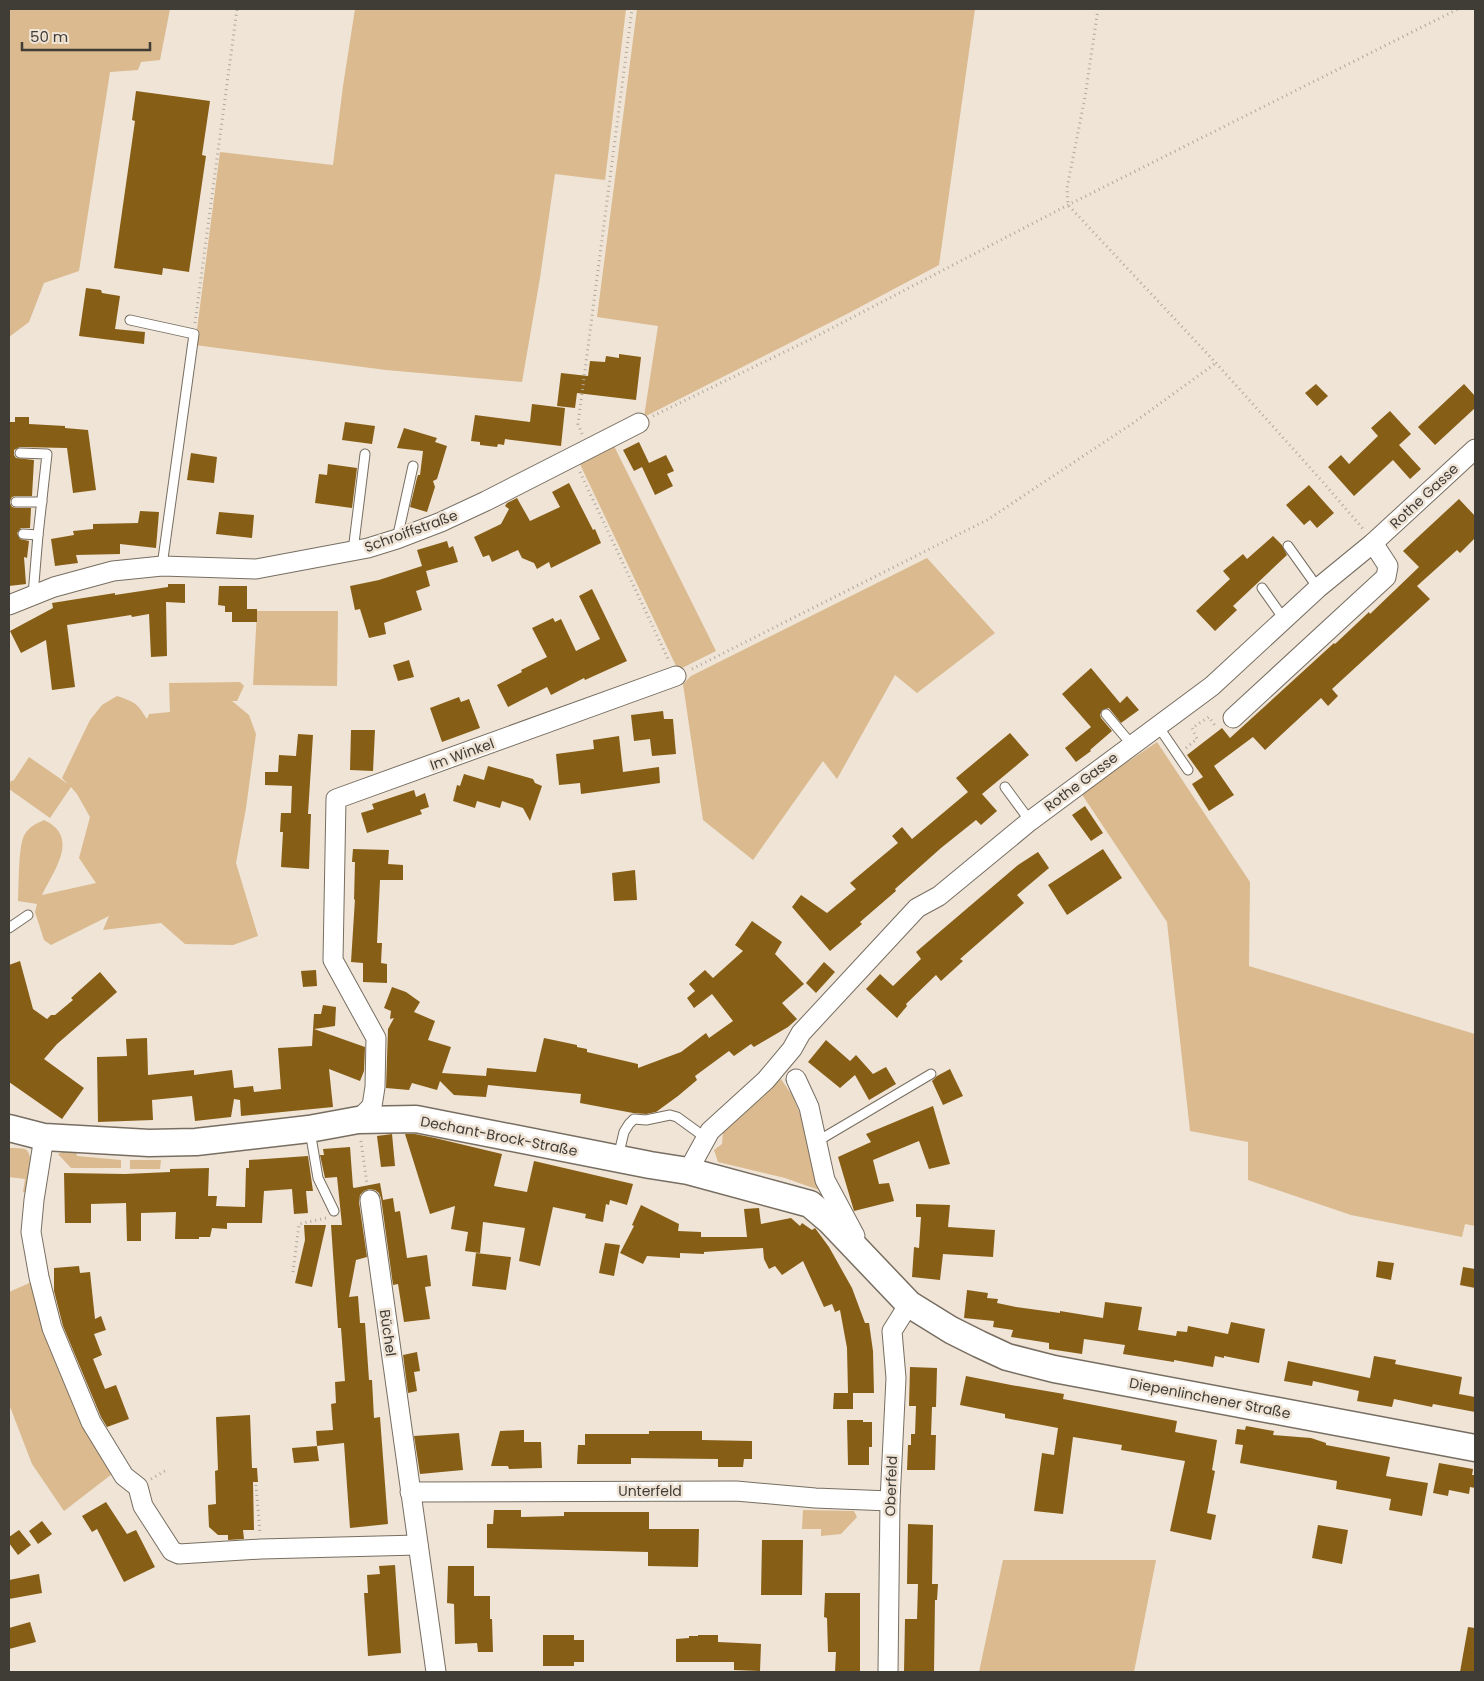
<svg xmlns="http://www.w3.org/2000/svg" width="1484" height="1681" font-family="Poppins,sans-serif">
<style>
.green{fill:#daba8e}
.building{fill:#875e16}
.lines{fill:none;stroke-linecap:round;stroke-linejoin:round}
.lane-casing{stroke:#776e61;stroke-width:11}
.street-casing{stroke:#776e61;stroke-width:21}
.secondary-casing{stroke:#776e61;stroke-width:29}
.path{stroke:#b0a89d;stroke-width:3;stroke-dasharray:1 4;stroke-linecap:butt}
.lane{stroke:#fff;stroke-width:9}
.street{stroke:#fff;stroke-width:19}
.secondary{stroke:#fff;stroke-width:26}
.labels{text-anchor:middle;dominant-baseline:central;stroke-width:5;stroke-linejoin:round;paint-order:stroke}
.street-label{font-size:14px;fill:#403c36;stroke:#efe4d6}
</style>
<rect width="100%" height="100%" fill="#efe4d6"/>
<!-- green -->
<g class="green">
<polygon points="9,9 170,9 160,60 141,62 138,70 110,72 79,271 44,283 29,322 9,337"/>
<polygon points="355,9 626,9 605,180 555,174 540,278 522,382 386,370 195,345 220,152 333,165 343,86"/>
<polygon points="637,9 975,9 939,265 845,315 644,417 658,326 597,317"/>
<polygon points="613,444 716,651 678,670 578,460"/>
<polygon points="927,558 995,633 917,693 895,675 837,779 823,761 753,860 703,820 683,684 691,676"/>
<polygon points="257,611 338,611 337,686 253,685"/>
<path d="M240 682 244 686 237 701H232L249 715 256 734 246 808 236 863 258 936 233 945 185 944 161 923 103 930 109 916 51 945 44 940 35 912 37 904 18 901C19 887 18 843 25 834 30 826 36 824 44 820 81 837 53 871 42 895L96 883 79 858 90 817 77 794 71 787 50 818 9 789V782L14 780 29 757 68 784 62 778 90 720 102 705 117 696C135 702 137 703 147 719L149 714 170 712 169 683Z"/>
<polygon points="1157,742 1250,882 1249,966 1475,1034 1475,1226 1465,1224 1462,1237 1351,1215 1248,1180 1248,1142 1190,1131 1167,922 1081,793"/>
<polygon points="781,1079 792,1095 803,1121 819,1190 785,1178 718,1162 714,1150 722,1144 723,1132"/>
<path d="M9 1148C13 1148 21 1148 25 1149 35 1154 30 1184 29 1193L23 1192 25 1179 9 1177Z"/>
<polygon points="73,1148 75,1149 77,1156 121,1160 121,1168 71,1168 58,1154"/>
<polygon points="130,1160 161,1160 160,1169 130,1169"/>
<polygon points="34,1281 112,1474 64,1511 32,1464 9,1404 9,1292"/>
<polygon points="803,1510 854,1511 857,1517 841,1534 821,1536 821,1529 802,1529"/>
<polygon points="1003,1560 1156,1560 1134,1672 979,1672"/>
</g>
<!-- building -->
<g class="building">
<polygon points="136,91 210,101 202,155 206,156 189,272 163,268 162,275 114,268 135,121 132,120"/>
<polygon points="86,288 101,290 102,293 120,296 115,329 145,332 144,344 79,336"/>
<polygon points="619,354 641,357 636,400 577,393 575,408 557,406 561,373 588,376 590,361 605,362 606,356 619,358"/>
<polygon points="1316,384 1328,396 1317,406 1305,393"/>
<polygon points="1464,384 1475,396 1475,408 1435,445 1418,427"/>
<polygon points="532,404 565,408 561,446 505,439 504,445 498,444 497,447 480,445 480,442 471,441 475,415 530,422"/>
<polygon points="1390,411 1411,434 1399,445 1421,469 1410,479 1393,460 1354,496 1328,467 1341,455 1349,464 1378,436 1371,428"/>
<polygon points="15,417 29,417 29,424 65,426 65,428 88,430 96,490 73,493 67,448 20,447 14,450 14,455 16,458 34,460 32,496 16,496 12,497 10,501 9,422 15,422"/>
<polygon points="345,422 375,426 372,444 342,440"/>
<polygon points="404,428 437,438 435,442 447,446 437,479 433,481 435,487 427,512 410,507 417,478 418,475 420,475 423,451 397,448"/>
<polygon points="639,442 649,463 666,455 674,471 667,474 673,486 655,495 642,467 634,471 623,450"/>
<polygon points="191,453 217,457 214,483 187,480"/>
<polygon points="328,464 357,468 352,508 315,503 319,474 327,475"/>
<polygon points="569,483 593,530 595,529 601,543 551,568 549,562 537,569 534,563 522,558 518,550 492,562 489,555 483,557 474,537 501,524 509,509 505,506 507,503 517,498 530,521 560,507 552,492"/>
<polygon points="1309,485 1334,513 1317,528 1310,520 1304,525 1286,505"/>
<polygon points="1459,499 1475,516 1475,538 1460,553 1457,550 1417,586 1430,599 1332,689 1338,696 1328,706 1321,698 1265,750 1253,737 1214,766 1234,795 1209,811 1192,784 1203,777 1187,755 1222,728 1230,738 1334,643 1335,644 1369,612 1370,614 1419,567 1403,551"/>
<polygon points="10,503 12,507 16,508 31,508 30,528 21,528 17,533 20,539 29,541 27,558 24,557 26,584 9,586"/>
<polygon points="140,511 159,512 156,548 120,544 120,554 76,555 78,563 55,566 51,539 74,535 73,531 93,529 93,524 138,523"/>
<polygon points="219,512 254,515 252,538 216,534"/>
<polygon points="1273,536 1282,545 1287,555 1233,606 1237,610 1215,631 1196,611 1230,579 1223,571 1243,554 1247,559"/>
<polygon points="447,541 449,548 453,546 458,562 426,571 430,586 416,591 422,610 384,623 386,634 369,638 360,609 355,610 350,586 379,580 422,566 417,550"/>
<polygon points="168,584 185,584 185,603 166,602 167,656 151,657 149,614 132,617 131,615 67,625 75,687 52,690 46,640 21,653 10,631 53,608 52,603 115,593 115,595 168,587"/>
<polygon points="219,586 247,586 247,609 257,609 257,622 232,622 232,612 225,612 225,606 218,605"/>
<polygon points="592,589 627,661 585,680 584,678 551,695 547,687 508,707 497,685 522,672 521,670 547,657 532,628 553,618 555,622 561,619 576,651 600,639 579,596"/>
<polygon points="409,660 414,677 398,681 393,665"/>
<polygon points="1091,668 1120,703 1127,696 1139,710 1121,723 1109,708 1102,710 1100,715 1101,718 1112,731 1090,750 1091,751 1076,762 1065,748 1091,727 1062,694"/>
<polygon points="459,697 461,702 469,699 480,728 442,742 430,708"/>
<polygon points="663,711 664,719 673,719 676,754 652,756 650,739 634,741 631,715"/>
<polygon points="351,730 375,730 373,771 350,770"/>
<polygon points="1010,733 1029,755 982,794 997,811 981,825 976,820 941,848 895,889 896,891 860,922 862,924 830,951 792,907 801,895 827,913 856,889 850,883 898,843 892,836 902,827 912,839 968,792 956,778"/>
<polygon points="298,734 313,735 308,814 311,814 309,869 281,867 283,832 280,832 281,813 291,813 292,786 265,785 265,772 278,772 279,755 296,756"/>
<polygon points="619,736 623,772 659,767 660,783 581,794 580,783 559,785 556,754 594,749 593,740"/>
<polygon points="488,766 533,779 535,783 542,786 530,821 523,808 502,801 500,808 477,801 475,808 453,801 457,785 460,786 464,774 484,780"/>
<polygon points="414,790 416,797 425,793 429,807 420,810 422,814 367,833 361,813 374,809 372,804"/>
<polygon points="1085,806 1103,833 1091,841 1072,815"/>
<polygon points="353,849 389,850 388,864 403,865 403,880 380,880 377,943 382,943 381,963 387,964 387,983 363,982 363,963 351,962 355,899 354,900 355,862 352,862"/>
<polygon points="1103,849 1122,878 1067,915 1048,885"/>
<polygon points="1038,852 1049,868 1017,895 1024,903 960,959 963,961 941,981 936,975 906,1004 907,1006 897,1018 866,989 880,974 893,986 921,959 916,952 1018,865"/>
<polygon points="635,870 637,900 614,901 612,873"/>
<polygon points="752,921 782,942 775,954 804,984 782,1003 797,1019 788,1027 754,1047 751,1044 734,1056 729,1051 695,1076 697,1080 678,1096 656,1112 646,1114 633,1113 580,1103 581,1094 488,1085 486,1097 454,1095 440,1081 437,1090 412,1083 409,1090 386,1088 388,1029 394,1018 390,1019 391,1011 384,1008 392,987 406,992 420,1002 414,1012 435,1021 428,1040 451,1047 442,1073 486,1076 487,1068 536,1072 544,1038 577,1045 577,1047 587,1049 587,1052 638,1064 638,1068 681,1052 706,1033 709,1038 733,1021 712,994 694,1008 687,998 695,991 689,984 705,970 713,978 743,951 735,945"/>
<polygon points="20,961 33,1009 47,1019 51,1015 55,1015 73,1000 71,998 100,972 117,992 57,1044 44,1059 84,1088 62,1119 9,1082 9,965"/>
<polygon points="824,962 835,972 816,993 806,983"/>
<polygon points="316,970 317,986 303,987 301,971"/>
<polygon points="323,1005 336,1007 335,1026 314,1029 365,1047 364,1071 360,1081 329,1069 333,1107 241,1116 240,1100 234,1099 231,1117 195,1121 192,1096 152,1100 153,1120 98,1122 97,1057 127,1056 126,1039 147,1038 148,1075 194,1070 194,1075 232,1070 234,1088 253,1086 254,1092 281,1089 278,1048 312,1046 314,1014 321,1014"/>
<polygon points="826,1040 850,1061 856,1055 873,1074 886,1067 896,1084 869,1100 855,1075 840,1088 808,1062"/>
<polygon points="950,1069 963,1096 943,1105 932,1081 937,1076"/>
<polygon points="933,1106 950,1164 929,1169 919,1141 873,1160 879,1184 889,1183 894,1201 854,1211 838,1157 871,1142 866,1134"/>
<polygon points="392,1134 395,1166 381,1167 377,1136"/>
<polygon points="405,1134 415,1134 435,1138 502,1154 494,1186 527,1192 534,1161 633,1184 627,1205 610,1200 609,1205 606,1204 603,1222 585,1218 586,1214 553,1207 540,1266 519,1261 525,1228 483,1222 480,1253 465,1251 468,1232 451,1229 455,1206 430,1214"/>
<polygon points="350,1147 353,1187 354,1188 380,1183 383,1200 393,1198 395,1212 400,1211 407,1258 427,1255 431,1286 425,1287 430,1319 404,1322 398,1284 393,1285 381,1198 379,1193 375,1190 369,1189 364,1191 360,1195 359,1202 367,1257 356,1260 349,1297 358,1296 360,1323 365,1323 369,1380 372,1380 374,1418 380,1417 388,1524 350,1528 344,1443 317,1446 316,1431 333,1430 331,1404 336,1403 335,1382 345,1381 341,1328 338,1328 331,1225 342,1225 337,1177 325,1178 320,1155 324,1155 323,1149"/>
<polygon points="308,1156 313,1191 306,1191 308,1213 294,1214 292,1189 264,1191 262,1223 227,1223 227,1229 212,1228 210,1237 199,1237 199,1239 175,1239 176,1212 141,1213 141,1241 127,1241 126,1203 91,1204 91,1223 65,1223 64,1173 125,1174 170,1172 170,1169 209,1168 208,1196 217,1196 216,1206 245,1207 246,1168 249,1168 249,1160"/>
<polygon points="916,1204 950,1205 948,1227 995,1230 993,1257 943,1254 940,1280 912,1277 914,1247 919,1248 921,1217 916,1217"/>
<polygon points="641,1205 679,1224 678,1231 701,1232 701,1237 747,1237 744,1209 759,1208 761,1224 791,1218 800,1226 802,1223 812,1230 815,1228 829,1247 852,1288 865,1323 869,1323 873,1351 874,1393 848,1393 847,1348 840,1310 835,1312 832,1304 824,1307 803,1261 782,1275 775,1266 769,1269 764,1259 763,1248 704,1252 704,1254 680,1253 680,1258 647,1256 643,1264 620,1253 634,1226 632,1225"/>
<polygon points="304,1225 326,1225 312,1287 295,1283 305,1240"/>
<polygon points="605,1243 620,1245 614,1276 599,1273"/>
<polygon points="476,1253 511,1257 506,1290 472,1286"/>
<polygon points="1378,1261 1394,1263 1391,1280 1376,1277"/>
<polygon points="79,1266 80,1273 90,1272 95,1319 101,1316 106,1330 94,1334 102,1355 93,1359 105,1389 116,1385 129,1419 107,1427 101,1417 63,1326 54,1291 54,1268"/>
<polygon points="1463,1267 1475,1269 1475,1288 1460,1285"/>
<polygon points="967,1290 988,1293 987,1298 998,1299 997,1303 1016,1307 1060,1313 1060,1311 1103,1318 1105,1302 1142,1307 1138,1330 1176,1336 1177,1331 1187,1332 1188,1326 1228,1334 1231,1322 1265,1329 1259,1363 1224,1356 1224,1358 1215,1356 1213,1367 1174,1360 1174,1362 1123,1354 1125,1345 1084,1339 1082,1354 1049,1349 1049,1343 1011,1337 1013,1330 993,1327 994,1321 964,1318"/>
<polygon points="417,1352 420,1371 414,1372 417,1391 408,1393 403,1355"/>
<polygon points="1374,1356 1396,1360 1395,1364 1462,1377 1459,1394 1475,1397 1475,1412 1433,1404 1432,1407 1394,1399 1392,1407 1357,1401 1359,1391 1313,1381 1312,1386 1284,1381 1288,1361 1370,1378"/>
<polygon points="910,1367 937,1368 936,1407 932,1407 931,1435 936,1435 935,1470 907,1470 908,1445 911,1445 911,1434 915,1434 916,1406 909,1406"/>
<polygon points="966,1376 1011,1385 1064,1394 1063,1399 1177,1421 1175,1432 1217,1440 1212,1470 1215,1471 1207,1513 1216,1515 1211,1540 1170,1531 1185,1461 1121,1450 1122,1445 1073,1437 1063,1514 1034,1511 1042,1453 1054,1455 1058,1428 1005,1418 1005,1414 960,1405"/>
<polygon points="834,1393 853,1393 853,1409 833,1409"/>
<polygon points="250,1415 252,1468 257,1468 258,1482 253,1482 254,1530 243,1530 244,1539 228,1540 228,1535 218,1535 209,1527 208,1505 216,1504 215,1471 218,1470 216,1417"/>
<polygon points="847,1420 863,1420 863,1422 872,1422 872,1447 869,1447 869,1465 848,1465"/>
<polygon points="1246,1426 1274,1431 1273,1435 1311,1438 1326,1443 1326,1445 1390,1457 1386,1476 1428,1483 1422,1516 1389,1510 1391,1499 1336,1489 1337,1481 1240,1463 1243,1445 1235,1444 1237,1429 1245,1430"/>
<polygon points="523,1430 524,1430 524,1442 541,1442 542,1468 509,1469 508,1466 491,1466 500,1431"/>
<polygon points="649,1431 702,1431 702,1440 752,1441 752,1459 744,1459 743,1467 718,1467 718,1459 631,1458 631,1464 577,1464 578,1445 585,1445 585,1434 649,1434"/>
<polygon points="459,1433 463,1470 420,1474 414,1436"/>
<polygon points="317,1446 319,1461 294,1463 292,1448"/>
<polygon points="1439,1463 1473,1469 1472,1475 1475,1475 1475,1488 1470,1487 1469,1494 1449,1490 1448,1496 1433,1493"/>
<polygon points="106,1502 127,1534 136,1530 155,1567 124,1582 97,1529 92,1532 82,1516"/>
<polygon points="494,1510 521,1510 521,1517 564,1516 564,1512 649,1512 649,1529 699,1529 698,1567 648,1566 648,1552 487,1548 487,1524 493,1524"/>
<polygon points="42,1521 52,1534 38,1544 29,1531"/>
<polygon points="908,1524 933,1525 932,1584 938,1584 937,1600 935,1600 934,1672 904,1672 905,1619 917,1619 918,1584 907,1584"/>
<polygon points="1318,1525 1348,1530 1342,1564 1312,1558"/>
<polygon points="19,1530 31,1545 18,1555 9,1543 9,1537"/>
<polygon points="762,1540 803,1540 802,1595 761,1595"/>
<polygon points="395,1565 401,1653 368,1656 364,1593 368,1593 367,1575 380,1574 379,1566"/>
<polygon points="448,1566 474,1566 474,1596 490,1596 490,1619 492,1619 493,1652 478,1652 477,1643 455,1644 454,1604 447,1603"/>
<polygon points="39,1574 42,1593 9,1599 9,1580"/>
<polygon points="825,1593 860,1593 860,1672 835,1672 836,1652 828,1652 827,1618 824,1617"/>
<polygon points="30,1622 36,1642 9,1649 9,1628"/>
<polygon points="1468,1627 1475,1628 1475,1672 1460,1672"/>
<polygon points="543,1635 574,1635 574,1640 584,1640 584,1662 574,1662 574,1666 543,1666"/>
<polygon points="698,1635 718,1635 718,1642 761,1644 760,1671 734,1670 734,1662 676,1662 676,1639 689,1638 689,1636 698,1636"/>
</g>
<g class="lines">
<defs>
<g id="lane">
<polyline points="130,320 194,334 162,566"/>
<polyline points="20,453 47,454 38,535 33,595"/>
<polyline points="16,502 42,502"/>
<polyline points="23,534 38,535"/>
<polyline points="397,539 413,466"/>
<polyline points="1288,546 1318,588"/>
<polyline points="353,551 365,454"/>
<polyline points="1262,588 1284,619"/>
<polyline points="1106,714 1132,745"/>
<polyline points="1158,726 1188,770"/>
<polyline points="1005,787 1030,821"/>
<polyline points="9,928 28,915"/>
<polyline points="310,1131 318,1178 334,1211"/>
<polyline points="816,1142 931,1074"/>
<polyline points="618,1157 624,1132 629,1124 634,1119 646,1120 670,1115 677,1117 706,1138"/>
</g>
<g id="street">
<polyline points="9,605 54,587 113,571 162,566 256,569 368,548 397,539 441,522 486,501 639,423"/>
<polyline points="1233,718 1386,577 1388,566 1373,543"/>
<polyline points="796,1079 809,1107 825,1180 855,1236"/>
<polyline points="358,1120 372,1106 375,1087 376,1038 333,960 336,799 676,676"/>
<polyline points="44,1137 34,1200 31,1232 39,1277 52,1328 91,1422 124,1476 138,1487 143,1506 172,1551 179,1554 261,1549 418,1545"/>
<polyline points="688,1171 710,1131 766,1080 792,1049 801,1033 917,908 939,896 1030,821 1212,686 1318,588 1373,543 1475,449"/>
<polyline points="370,1200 436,1672"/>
<polyline points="410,1492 736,1491 815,1498 890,1501"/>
<polyline points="888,1672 890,1501 896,1378 892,1331 909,1304"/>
</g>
<polyline id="secondary" points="9,1128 44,1137 149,1143 196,1142 309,1129 358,1120 416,1119 650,1165 688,1171 810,1204 830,1221 909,1304 951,1330 979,1344 1007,1357 1054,1369 1475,1448"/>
</defs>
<!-- lane casing -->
<use href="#lane" class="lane-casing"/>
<!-- street casing -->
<use href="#street" class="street-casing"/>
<!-- secondary casing -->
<use href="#secondary" class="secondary-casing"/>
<!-- path -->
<g class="path">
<polyline points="1098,9 1085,97 1067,188 1068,205 1216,363 1322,481 1364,530"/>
<polyline points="195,323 237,9"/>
<polyline points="653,416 809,340 1068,205 1458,9"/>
<polyline points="582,434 578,424 632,9"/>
<polyline points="580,472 669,661"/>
<polyline points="692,669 987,520 1133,423 1216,363"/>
<polyline points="1186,748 1197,739 1192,728 1209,717 1216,727"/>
<polyline points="361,1141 367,1184"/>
<polyline points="293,1272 299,1224 326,1218"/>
<polyline points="151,1479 165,1471"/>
<polyline points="256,1485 260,1533"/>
</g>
<!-- lane -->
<use href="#lane" class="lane"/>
<!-- street -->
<use href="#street" class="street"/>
<!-- secondary -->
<use href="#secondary" class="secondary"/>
</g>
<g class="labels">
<!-- street labels -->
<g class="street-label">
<text transform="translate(1424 496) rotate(-43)">Rothe Gasse</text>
<text transform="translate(411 531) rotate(-20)">Schroiffstraße</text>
<text transform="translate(462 754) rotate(-20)">Im Winkel</text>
<text transform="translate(1081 782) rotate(-37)">Rothe Gasse</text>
<text transform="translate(499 1136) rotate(11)">Dechant-Brock-Straße</text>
<text transform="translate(388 1333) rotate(82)">Büchel</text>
<text transform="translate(1210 1398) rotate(11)">Diepenlinchener Straße</text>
<text transform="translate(891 1486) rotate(-88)">Oberfeld</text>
<text x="650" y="1491">Unterfeld</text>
</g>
</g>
<!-- border -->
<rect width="1484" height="1681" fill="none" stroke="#403c36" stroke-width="20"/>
<!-- scale -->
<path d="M22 42v8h128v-8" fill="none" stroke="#403c36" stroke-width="2.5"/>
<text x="30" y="42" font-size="15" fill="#403c36" stroke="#efe4d6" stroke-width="4" paint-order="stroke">50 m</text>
</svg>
